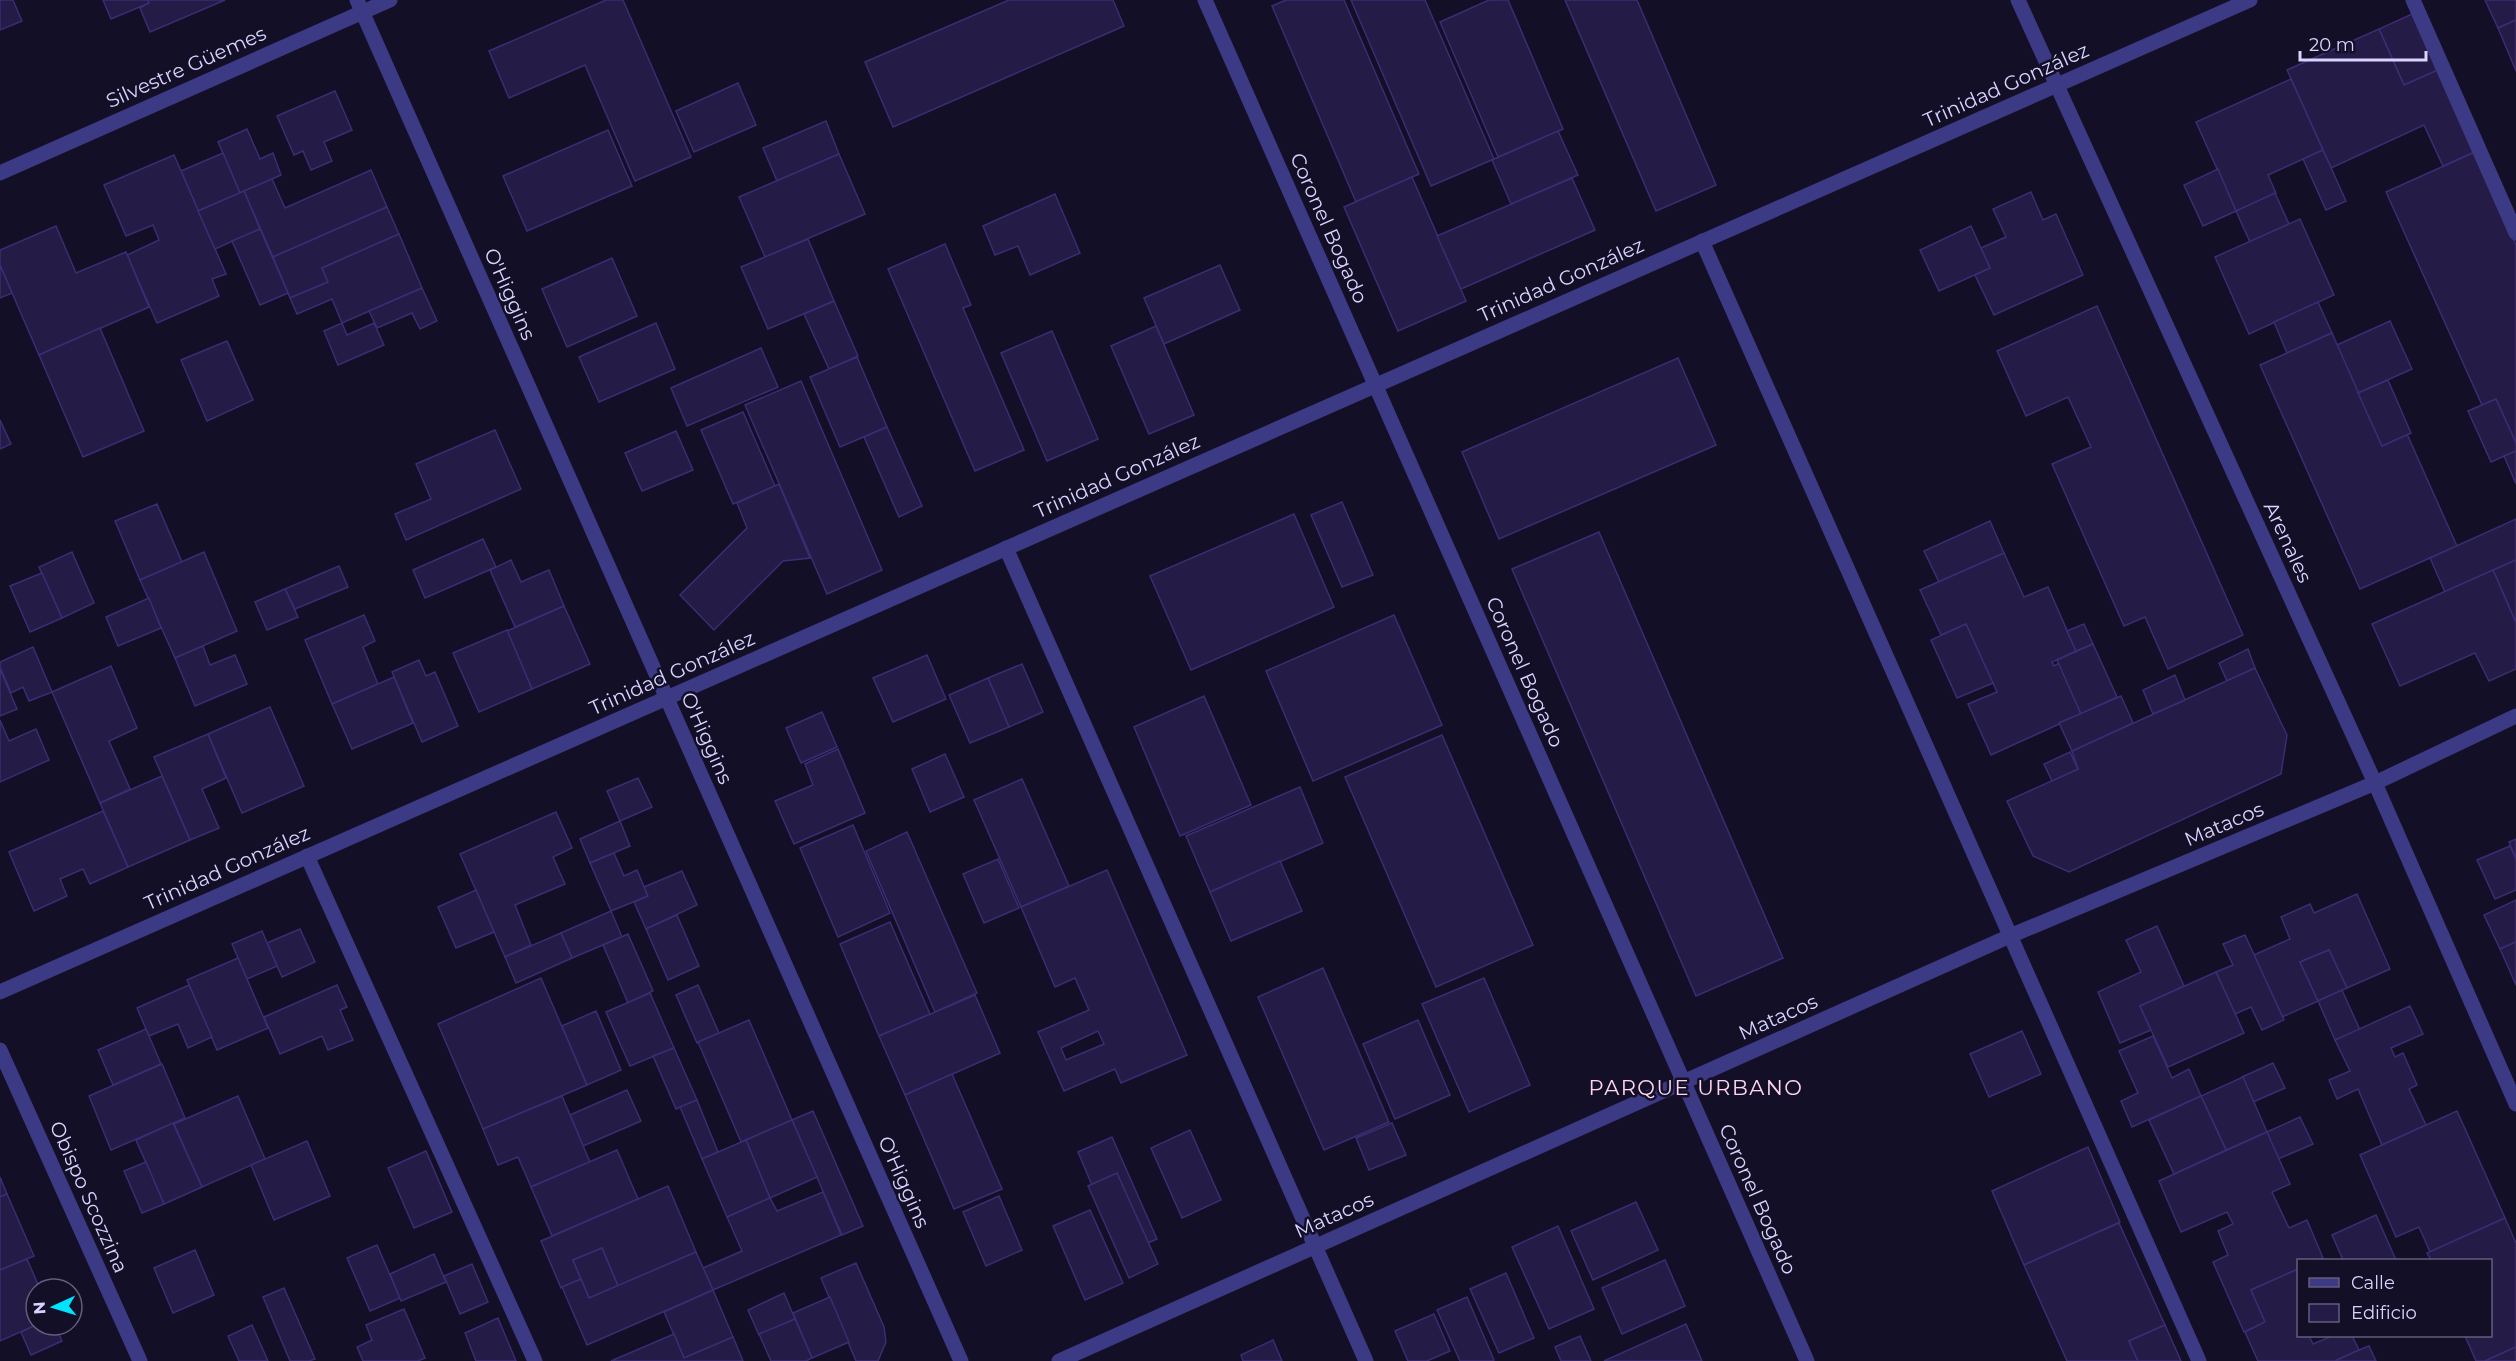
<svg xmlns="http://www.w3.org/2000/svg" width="2516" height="1361" font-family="Montserrat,sans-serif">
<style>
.building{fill:#241b47;stroke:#3b2d73;stroke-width:1.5;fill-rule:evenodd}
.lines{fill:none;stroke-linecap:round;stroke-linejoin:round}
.minor{stroke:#3d3a85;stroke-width:15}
.labels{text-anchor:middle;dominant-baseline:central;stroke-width:5;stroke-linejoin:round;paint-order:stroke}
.street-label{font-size:20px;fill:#d9d4ff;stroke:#130f26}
.neighbourhood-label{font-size:21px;letter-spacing:1.5px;fill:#ffd6f0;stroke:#130f26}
</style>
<rect width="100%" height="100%" fill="#130f26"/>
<!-- building -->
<g class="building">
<polygon points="0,0 13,0 22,21 0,30"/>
<polygon points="103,0 148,0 149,3 111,19"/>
<polygon points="148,0 225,0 150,32 140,8 149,3"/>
<polygon points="606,0 623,0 691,157 635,181 585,65 509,98 489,51"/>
<polygon points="1009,0 1113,0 1124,26 893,127 865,62"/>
<polygon points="1286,0 1344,0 1419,174 1356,202 1272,6"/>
<polygon points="1351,0 1425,0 1494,159 1431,186"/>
<polygon points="1489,0 1508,0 1563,129 1498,157 1440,22"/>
<polygon points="1565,0 1637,0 1716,185 1656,211"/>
<polygon points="2485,0 2516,0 2516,20 2498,28"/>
<polygon points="2412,14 2438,70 2404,85 2379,29"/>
<polygon points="2516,20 2516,71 2498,28"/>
<polygon points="2379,29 2404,85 2438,70 2475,152 2443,166 2424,125 2331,168 2287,70"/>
<polygon points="2291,79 2323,150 2268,175 2276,193 2236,211 2196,122"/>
<polygon points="738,83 756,125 694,152 676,111"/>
<polygon points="335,91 352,130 324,142 332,161 311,170 303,151 294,155 277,116"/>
<polygon points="826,121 839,154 777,181 763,148"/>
<polygon points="247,129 260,159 273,153 281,175 240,193 218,142"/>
<polygon points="608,130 632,186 527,231 503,176"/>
<polygon points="1558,131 1578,175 1511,204 1492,160"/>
<polygon points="2323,150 2346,201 2326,210 2303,159"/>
<polygon points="2475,152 2516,245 2516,443 2496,399 2482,405 2386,192"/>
<polygon points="223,153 240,193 198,211 181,171"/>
<polygon points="839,154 865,214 765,257 739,197"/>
<polygon points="174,155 226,274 212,279 219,296 157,323 127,255 159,240 153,225 126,236 104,185"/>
<polygon points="2218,169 2236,211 2203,226 2184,185"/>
<polygon points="371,170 387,207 273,257 244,191 272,179 285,208"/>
<polygon points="1412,177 1466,301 1398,331 1344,207"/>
<polygon points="1572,178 1595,230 1461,289 1437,236"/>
<polygon points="244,191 260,229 215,249 198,211"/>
<polygon points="2031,192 2043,220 2056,214 2083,275 1994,315 1975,275 1990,268 1981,248 2006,237 1993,209"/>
<polygon points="2275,193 2289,224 2250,242 2236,211"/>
<polygon points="1055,194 1080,253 1030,275 1018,246 995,255 983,226"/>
<polygon points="387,207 399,234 322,268 328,282 290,298 273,257"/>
<polygon points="2300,219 2334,295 2249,334 2215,257"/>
<polygon points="56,226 76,273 126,252 149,307 39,355 0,265 0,250"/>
<polygon points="1971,226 1990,268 1939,291 1920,250"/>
<polygon points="260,229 288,293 260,305 232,241"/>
<polygon points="399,234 422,288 342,323 332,299 297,314 290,298 328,282 322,268"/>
<polygon points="808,239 834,301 768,329 741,267"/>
<polygon points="945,244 971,305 963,308 1024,450 975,471 888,269"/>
<polygon points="612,258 637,316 567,347 542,289"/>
<polygon points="0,265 12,293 0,298"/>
<polygon points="1220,265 1240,310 1164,344 1144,298"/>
<polygon points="422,288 437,321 420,329 412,313 377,328 369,311"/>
<polygon points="834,301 858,356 829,369 804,314"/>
<polygon points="2318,302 2332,333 2287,353 2274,322"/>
<polygon points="2097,306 2243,635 2168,669 2145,617 2124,626 2052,464 2091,447 2068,397 2026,416 1997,351"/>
<polygon points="2390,321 2412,369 2358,393 2337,345"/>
<polygon points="342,323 347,335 374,323 384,345 338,365 324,331"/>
<polygon points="656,323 675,369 599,402 579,357"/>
<polygon points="1156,326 1194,415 1149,434 1111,346"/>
<polygon points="100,328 144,431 83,457 39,355"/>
<polygon points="1052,331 1098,439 1047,461 1001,353"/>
<polygon points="2332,333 2382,446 2407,434 2457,546 2360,589 2260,365"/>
<polygon points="227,341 253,400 207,421 181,360"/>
<polygon points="761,348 778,387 687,426 671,388"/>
<polygon points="857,357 887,427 840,447 810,377"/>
<polygon points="1678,358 1716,445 1499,539 1462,452"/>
<polygon points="2388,380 2411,433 2382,446 2358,393"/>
<polygon points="801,381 882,570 827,594 745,405"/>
<polygon points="2496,399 2516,443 2516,451 2491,462 2468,411"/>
<polygon points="743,412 775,486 733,504 701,430"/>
<polygon points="0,420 11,444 0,449"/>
<polygon points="887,427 922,506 899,517 864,437"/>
<polygon points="495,430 521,489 406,540 395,514 431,499 416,464"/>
<polygon points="676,431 693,470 642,491 625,453"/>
<polygon points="2516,451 2516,484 2504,456"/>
<polygon points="779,484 810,558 783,561 714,630 680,595 747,528 737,503"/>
<polygon points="1342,502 1373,575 1342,587 1311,515"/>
<polygon points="157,504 182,562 140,580 115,521"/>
<polygon points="1294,514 1334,607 1191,670 1150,576"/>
<polygon points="2516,519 2516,560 2445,592 2430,558"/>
<polygon points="1990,521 2004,553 1939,582 1924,551"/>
<polygon points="1599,532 1783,958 1696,996 1512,569"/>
<polygon points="483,539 496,567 425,598 413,570"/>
<polygon points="72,552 94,603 62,618 39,567"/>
<polygon points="204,552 237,631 175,658 140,580"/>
<polygon points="2004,553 2024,597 2048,587 2076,651 2052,662 2054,666 2059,663 2081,714 1991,755 1968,704 1997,692 1966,624 1941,635 1920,590"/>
<polygon points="511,560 521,582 549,570 564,606 515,627 490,570"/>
<polygon points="2516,560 2516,623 2493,570"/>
<polygon points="339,566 348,587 295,609 285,589"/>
<polygon points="2493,570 2516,623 2516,669 2489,681 2475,653 2400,686 2372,624"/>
<polygon points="42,573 62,618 30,632 10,586"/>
<polygon points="285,589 298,617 267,630 255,602"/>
<polygon points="149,598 161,628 118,646 106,617"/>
<polygon points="564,606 590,664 532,689 507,631"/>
<polygon points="364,615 375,641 363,647 378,684 332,704 305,640"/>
<polygon points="1394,615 1442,725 1313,781 1266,671"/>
<polygon points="1966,624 1993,683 1957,698 1931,640"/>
<polygon points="2084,624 2093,644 2076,651 2067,631"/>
<polygon points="507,630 532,689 479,712 453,653"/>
<polygon points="2093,644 2117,697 2081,714 2057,660"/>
<polygon points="203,646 210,665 235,655 247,684 195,706 175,658"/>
<polygon points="33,647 52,692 29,701 23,687 11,693 0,667 0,662"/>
<polygon points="2248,649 2255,668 2227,681 2219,663"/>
<polygon points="927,655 946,699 893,722 873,678"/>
<polygon points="419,660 426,676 435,672 458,726 422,742 392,672"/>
<polygon points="1022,664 1043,712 1009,727 988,678"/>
<polygon points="111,666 137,728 109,741 130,789 100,803 52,692"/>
<polygon points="2255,668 2287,735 2281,774 2069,872 2033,856 2007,801 2078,769 2072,751"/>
<polygon points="0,669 17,709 0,716"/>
<polygon points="2175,675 2185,700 2153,714 2143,690"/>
<polygon points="394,677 413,723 352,749 332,704"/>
<polygon points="988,678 1009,727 970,743 949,695"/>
<polygon points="1204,696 1251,805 1180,836 1134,727"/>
<polygon points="2121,696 2133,723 2072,751 2059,723"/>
<polygon points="270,707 304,786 242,813 208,734"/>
<polygon points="822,712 837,747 801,763 786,728"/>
<polygon points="0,720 9,741 36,729 49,760 0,782"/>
<polygon points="208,734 226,778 202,789 219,828 190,840 154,757"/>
<polygon points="1442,735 1533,945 1436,987 1345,777"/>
<polygon points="838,749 865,813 794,844 775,801 813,785 805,764"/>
<polygon points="2070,752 2078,769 2052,781 2044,764"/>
<polygon points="945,754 964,797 930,812 912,769"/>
<polygon points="162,776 190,840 128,867 100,803"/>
<polygon points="638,778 652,807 620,821 607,791"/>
<polygon points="1022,779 1069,886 1021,907 974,800"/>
<polygon points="1300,787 1323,843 1210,892 1186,836"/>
<polygon points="103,811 128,867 90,884 83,869 60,879 67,896 34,911 9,852"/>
<polygon points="556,812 572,848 553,857 565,884 515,905 531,945 505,957 460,854"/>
<polygon points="620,821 630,846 590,863 580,839"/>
<polygon points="853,825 890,913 838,937 800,848"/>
<polygon points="907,832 977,993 935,1012 866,851"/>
<polygon points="2516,839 2516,859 2509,842"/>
<polygon points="2510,846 2516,859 2516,890 2495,899 2477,860"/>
<polygon points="614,853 624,876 637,870 648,896 611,911 590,863"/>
<polygon points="998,859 1019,908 984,923 963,874"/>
<polygon points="1280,861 1302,911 1231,941 1210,892"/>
<path d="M1107 870 1187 1055 1121 1083 1115 1069 1064 1091 1038 1032 1089 1010 1075 978 1055 987 1021 907ZM1098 1031 1104 1044 1066 1060 1061 1048Z"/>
<polygon points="682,871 697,905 646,929 634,902 648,896 644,887"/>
<polygon points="476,890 494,932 456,948 438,907"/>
<polygon points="2357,894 2390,969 2347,988 2329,950 2300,962 2318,1001 2282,1017 2254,955 2290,939 2281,917 2310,904 2314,913"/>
<polygon points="2516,900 2516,942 2500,949 2484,915"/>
<polygon points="611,911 622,937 572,958 561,933"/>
<polygon points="677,915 699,966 668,980 646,929"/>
<polygon points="890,922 930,1014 879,1036 840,944"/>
<polygon points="2157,926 2184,986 2140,1006 2151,1030 2120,1043 2098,992 2141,972 2126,940"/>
<polygon points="300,929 315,962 282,977 267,943"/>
<polygon points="262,931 277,966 247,979 232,944"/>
<polygon points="561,933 572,958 516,983 505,957"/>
<polygon points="628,934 653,991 628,1003 603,945"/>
<polygon points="2245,935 2284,1020 2262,1030 2251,1007 2235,1014 2216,972 2233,965 2223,944"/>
<polygon points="2516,942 2516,985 2500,949"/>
<polygon points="2329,950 2347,988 2318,1001 2300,962"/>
<polygon points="238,958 268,1028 217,1050 187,980"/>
<polygon points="1323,968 1389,1122 1324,1150 1258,997"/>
<polygon points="2216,972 2244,1033 2168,1067 2140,1006"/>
<polygon points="541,978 587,1085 483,1129 438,1024"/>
<polygon points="1484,978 1530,1085 1469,1112 1422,1004"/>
<polygon points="189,985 212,1037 188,1048 178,1024 149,1036 137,1008"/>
<polygon points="337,985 347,1007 340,1010 353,1040 328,1050 322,1036 280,1054 264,1017"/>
<polygon points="698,985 719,1033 697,1043 676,995"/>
<polygon points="2342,990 2360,1030 2335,1040 2318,1001"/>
<polygon points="650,993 674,1048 630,1066 606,1012"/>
<polygon points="975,995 1000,1053 905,1095 879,1036"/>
<polygon points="2410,1006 2423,1034 2391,1048 2395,1057 2403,1053 2417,1085 2409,1089 2426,1125 2382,1145 2358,1089 2337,1099 2329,1080 2350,1071 2335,1040"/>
<polygon points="596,1011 621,1070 587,1085 562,1026"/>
<polygon points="749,1020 792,1120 741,1142 698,1042"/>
<polygon points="1418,1020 1450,1095 1395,1119 1363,1044"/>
<polygon points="146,1029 161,1064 113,1085 98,1050"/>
<polygon points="2022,1031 2041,1074 1989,1097 1970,1054"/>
<polygon points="2153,1036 2172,1078 2189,1069 2201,1096 2132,1127 2121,1101 2138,1093 2119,1051"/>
<polygon points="674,1048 697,1100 676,1109 653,1056"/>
<polygon points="2273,1063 2285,1088 2253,1102 2242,1077"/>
<polygon points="162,1064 185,1118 111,1150 89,1096"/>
<polygon points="952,1074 1002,1189 954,1209 905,1095"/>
<polygon points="2243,1077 2267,1132 2226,1150 2201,1096"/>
<polygon points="627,1090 641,1121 583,1146 570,1115"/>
<polygon points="238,1096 265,1159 202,1187 174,1124"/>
<polygon points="562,1096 590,1162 531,1187 518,1157 498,1165 483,1129"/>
<polygon points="2201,1096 2226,1150 2174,1174 2149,1120"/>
<polygon points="697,1100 718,1152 702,1159 680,1107"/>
<polygon points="813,1111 863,1226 842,1235 792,1120"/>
<polygon points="2457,1111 2505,1218 2430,1252 2419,1227 2396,1237 2360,1155"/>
<polygon points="2300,1117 2313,1144 2278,1159 2267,1132"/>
<polygon points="792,1120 817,1177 770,1198 746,1140"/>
<polygon points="173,1123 202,1187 164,1204 136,1140"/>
<polygon points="1392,1123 1406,1155 1369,1170 1356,1138"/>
<polygon points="1190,1130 1221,1200 1182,1218 1151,1148"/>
<polygon points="2267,1132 2290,1184 2272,1192 2289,1228 2307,1220 2323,1258 2317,1260 2298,1260 2298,1269 2251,1290 2265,1322 2244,1332 2213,1262 2228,1255 2218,1231 2233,1224 2227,1212 2181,1232 2159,1181"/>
<polygon points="1112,1137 1157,1239 1121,1254 1078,1152"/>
<polygon points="746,1140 770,1198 727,1217 702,1159"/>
<polygon points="307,1141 330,1196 274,1220 251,1165"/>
<polygon points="2088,1147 2120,1222 2024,1265 1992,1191"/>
<polygon points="617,1150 638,1199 552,1236 531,1187"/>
<polygon points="426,1151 452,1212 414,1228 388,1168"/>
<polygon points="146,1162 164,1204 142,1213 124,1171"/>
<polygon points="1117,1173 1158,1264 1129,1278 1088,1186"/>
<polygon points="0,1177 7,1194 0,1197"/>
<polygon points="668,1186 696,1252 618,1286 602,1248 573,1260 581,1279 561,1288 541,1241"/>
<polygon points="823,1192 841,1235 713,1290 703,1268 742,1251 727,1217 770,1198 777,1211"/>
<polygon points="7,1194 34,1256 0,1270 0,1197"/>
<polygon points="999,1196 1022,1250 986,1266 963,1212"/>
<polygon points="1636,1202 1658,1250 1593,1280 1571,1231"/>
<polygon points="1090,1210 1123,1283 1085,1300 1053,1226"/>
<polygon points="2376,1215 2396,1260 2343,1260 2332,1235"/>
<polygon points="2505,1218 2516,1243 2516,1347 2485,1361 2476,1361 2465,1336 2490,1336 2490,1260 2431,1260 2427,1253"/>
<polygon points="2119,1223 2165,1325 2129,1341 2138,1361 2067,1361 2024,1265"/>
<polygon points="1558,1226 1594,1309 1549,1329 1512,1247"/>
<polygon points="377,1245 400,1298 370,1311 347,1258"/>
<polygon points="602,1248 618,1286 589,1298 573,1260"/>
<polygon points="195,1250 214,1295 173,1313 154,1268"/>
<polygon points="696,1252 713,1290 587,1345 562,1287 581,1279 589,1298"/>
<polygon points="434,1254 446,1282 401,1301 390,1274"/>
<polygon points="27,1259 40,1289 36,1289 36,1325 0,1341 0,1270"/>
<polygon points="1665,1260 1685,1306 1622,1334 1602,1288"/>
<polygon points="856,1263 884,1327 886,1342 878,1361 856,1361 821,1278"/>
<polygon points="472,1264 488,1302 460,1314 444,1276"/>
<polygon points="2298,1269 2298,1336 2309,1336 2313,1344 2332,1336 2352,1336 2359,1350 2335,1361 2258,1361 2245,1332 2265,1322 2251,1290"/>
<polygon points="1506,1273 1534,1338 1499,1353 1470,1289"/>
<polygon points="284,1288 315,1359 309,1361 290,1361 263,1297"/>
<polygon points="713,1290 733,1337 684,1358 664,1312"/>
<polygon points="784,1293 795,1319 759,1335 748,1310"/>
<polygon points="830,1297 849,1342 812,1358 793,1313"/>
<polygon points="1467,1297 1494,1360 1493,1361 1460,1361 1437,1310"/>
<polygon points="404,1309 425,1358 418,1361 363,1361 357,1347 372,1340 366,1325"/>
<polygon points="1434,1314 1450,1351 1427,1361 1408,1361 1395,1331"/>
<polygon points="498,1318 516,1361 476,1361 465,1333"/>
<polygon points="795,1319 812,1358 806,1361 771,1361 759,1334"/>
<polygon points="1686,1324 1702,1361 1604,1361"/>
<polygon points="36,1325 55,1325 62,1341 31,1355 21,1332"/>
<polygon points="252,1325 268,1361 239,1361 228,1336"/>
<polygon points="2165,1325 2181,1361 2138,1361 2129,1341"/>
<polygon points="674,1334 684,1358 733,1337 743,1361 611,1361"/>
<polygon points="1580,1336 1591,1361 1561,1361 1555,1347"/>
<polygon points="1273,1340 1282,1361 1243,1361 1241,1355"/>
<polygon points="2369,1346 2376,1361 2335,1361 2359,1350"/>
<polygon points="2516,1347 2516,1361 2485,1361"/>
</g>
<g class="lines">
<!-- minor -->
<g class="minor">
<polyline points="357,0 961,1361"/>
<polyline points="1205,0 1807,1361"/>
<polyline points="2018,0 2375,783 2516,1104"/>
<polyline points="2413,0 2516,233"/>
<polyline points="0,173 390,0"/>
<polyline points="1702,241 2199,1361"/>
<polyline points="1006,548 1366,1361"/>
<polyline points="307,856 535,1361"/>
<polyline points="0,992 2250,0"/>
<polyline points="0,1050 140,1361"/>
<polyline points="1059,1361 2010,936 2375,783 2516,716"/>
</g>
</g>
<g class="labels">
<!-- street labels -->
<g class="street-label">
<text transform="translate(186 67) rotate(-24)">Silvestre Güemes</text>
<text transform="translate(2006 85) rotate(-24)">Trinidad González</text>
<text transform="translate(1329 228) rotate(66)">Coronel Bogado</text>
<text transform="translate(1561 280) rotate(-24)">Trinidad González</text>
<text transform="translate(510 294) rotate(66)">O'Higgins</text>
<text transform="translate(1117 476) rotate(-24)">Trinidad González</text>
<text transform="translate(2288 542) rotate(65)">Arenales</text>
<text transform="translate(1525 672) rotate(66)">Coronel Bogado</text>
<text transform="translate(672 673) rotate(-24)">Trinidad González</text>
<text transform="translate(707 738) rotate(66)">O'Higgins</text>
<text transform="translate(2224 824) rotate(-23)">Matacos</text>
<text transform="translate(227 868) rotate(-24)">Trinidad González</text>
<text transform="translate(1778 1017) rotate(-24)">Matacos</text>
<text transform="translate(904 1182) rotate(66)">O'Higgins</text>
<text transform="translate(89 1197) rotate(66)">Obispo Scozzina</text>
<text transform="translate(1758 1199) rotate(66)">Coronel Bogado</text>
<text transform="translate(1334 1215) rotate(-24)">Matacos</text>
</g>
<!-- neighbourhood labels -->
<g class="neighbourhood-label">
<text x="1696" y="1087">PARQUE URBANO</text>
</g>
</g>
<!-- legend -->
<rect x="2297" y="1259" width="195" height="78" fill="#130f26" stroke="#625e7d" stroke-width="1.5"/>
<rect x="2309" y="1278" width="30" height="9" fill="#3d3a85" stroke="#625e7d" stroke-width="1.5"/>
<text x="2351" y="1289" font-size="18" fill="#d9d4ff">Calle</text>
<rect x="2309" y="1304" width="30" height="18" fill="#241b47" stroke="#625e7d" stroke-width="1.5"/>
<text x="2351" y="1319" font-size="18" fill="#d9d4ff">Edificio</text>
<!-- north arrow -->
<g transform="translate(54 1307) rotate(266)"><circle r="28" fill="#130f26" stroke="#625e7d" stroke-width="1.5"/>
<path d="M0-4.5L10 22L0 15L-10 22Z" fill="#00e5ff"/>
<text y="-9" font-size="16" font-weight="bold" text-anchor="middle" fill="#d9d4ff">N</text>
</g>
<!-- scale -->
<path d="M2300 51v9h126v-9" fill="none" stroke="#d9d4ff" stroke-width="3"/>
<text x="2309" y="51" font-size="18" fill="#d9d4ff" stroke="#130f26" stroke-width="4.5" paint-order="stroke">20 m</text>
</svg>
